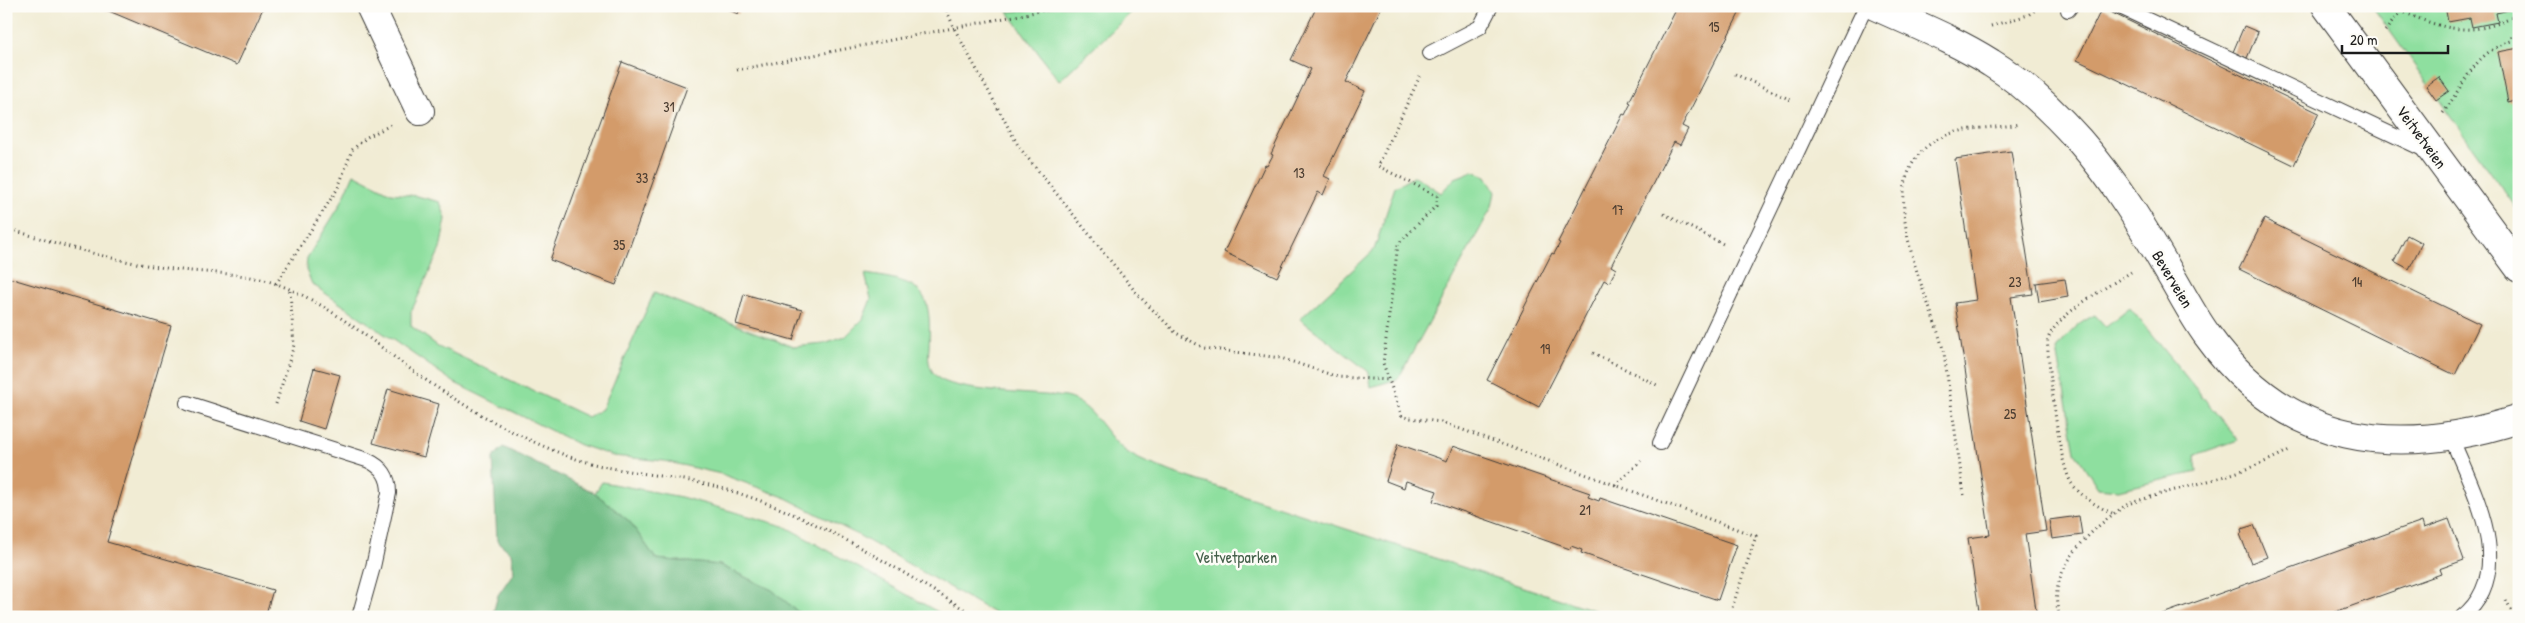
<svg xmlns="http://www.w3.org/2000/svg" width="2525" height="623" font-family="'Patrick Hand',sans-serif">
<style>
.green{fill:#8edf9f;stroke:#557e5e}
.forest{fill:#72be86;stroke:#476d51}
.building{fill:#d39b6b}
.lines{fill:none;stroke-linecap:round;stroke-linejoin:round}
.service-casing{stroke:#3c3b38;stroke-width:16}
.minor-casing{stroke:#3c3b38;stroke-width:30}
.tertiary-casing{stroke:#3c3b38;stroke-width:30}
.path{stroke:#3c3b38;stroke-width:3;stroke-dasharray:1 4;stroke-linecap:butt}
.service{stroke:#fff;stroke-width:14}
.minor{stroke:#fff;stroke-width:28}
.tertiary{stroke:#fff;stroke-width:28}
.labels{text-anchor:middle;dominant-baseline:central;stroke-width:5;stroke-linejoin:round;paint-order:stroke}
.number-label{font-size:14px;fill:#4a3c30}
.street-label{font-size:16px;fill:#1c1c1c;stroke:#fdfcf7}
.park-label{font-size:16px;fill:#44604a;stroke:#fdfcf7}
</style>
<rect width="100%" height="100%" fill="#fdfcf7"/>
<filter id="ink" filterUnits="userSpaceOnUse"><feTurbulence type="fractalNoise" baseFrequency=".02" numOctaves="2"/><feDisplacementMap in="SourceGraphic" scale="10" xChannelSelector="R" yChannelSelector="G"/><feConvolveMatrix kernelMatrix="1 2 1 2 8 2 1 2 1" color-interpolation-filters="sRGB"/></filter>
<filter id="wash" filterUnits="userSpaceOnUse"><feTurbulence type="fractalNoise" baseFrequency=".0096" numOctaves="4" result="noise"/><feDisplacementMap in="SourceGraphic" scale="20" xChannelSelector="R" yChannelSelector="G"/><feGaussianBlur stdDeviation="1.12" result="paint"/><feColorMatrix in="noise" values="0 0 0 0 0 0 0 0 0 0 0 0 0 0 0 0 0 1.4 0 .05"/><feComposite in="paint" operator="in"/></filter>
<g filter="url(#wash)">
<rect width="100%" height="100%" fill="#f1ecd4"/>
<!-- green -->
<g class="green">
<polygon points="1060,6 1138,6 1059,81 1008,12"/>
<polygon points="2372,6 2519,6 2519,212"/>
<polygon points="1473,171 1486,176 1495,192 1492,207 1398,379 1371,387 1369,372 1300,319 1374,250 1395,187 1415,176 1441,193 1455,178"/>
<path d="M354 174 391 193 417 196 440 202 446 219 440 249 411 312V326L438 346 588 417 602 409 654 293 793 347 824 344 845 337 863 319 871 299 865 274C922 282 932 288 929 347 928 358 928 368 936 376 951 393 1040 393 1065 397 1095 403 1106 440 1130 454 1142 462 1158 466 1172 472L1615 617H1001L858 535 784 497 721 474 664 461 613 456 580 445 455 383 312 284 306 270 307 258 339 207Z"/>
<path d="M2130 308 2238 440 2195 455 2197 472 2118 490 2098 488 2075 452 2057 350C2068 333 2078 323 2095 315L2106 327Z"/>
<polygon points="602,482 681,497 784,526 947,617 804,617 772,590 720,565 656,559 630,522 595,493"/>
</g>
<!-- forest -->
<polygon class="forest" points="503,447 595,493 630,522 656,559 720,565 772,590 804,617 492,617 498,595 514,572 511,553 497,541 493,458"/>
<g id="blocks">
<!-- building -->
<g class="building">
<polygon points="97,6 264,6 237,65"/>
<polygon points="720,6 741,6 738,14"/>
<polygon points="1317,6 1382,6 1346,82 1365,91 1324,176 1330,179 1323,195 1318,192 1277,277 1224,252 1265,165 1267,166 1273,155 1271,154 1311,69 1291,60"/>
<polygon points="1678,6 1743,6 1682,126 1688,129 1680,145 1674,142 1611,266 1616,269 1609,283 1604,280 1539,407 1487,380 1552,253 1554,254 1560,243 1558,242 1623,114 1625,115 1631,103 1629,102"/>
<polygon points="2445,6 2508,6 2509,10 2496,13 2498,22 2472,27 2470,18 2448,22"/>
<polygon points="2102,8 2319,113 2294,165 2077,60"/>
<polygon points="2244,26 2258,32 2247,58 2233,52"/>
<polygon points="2519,48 2519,99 2508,102 2498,52"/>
<polygon points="622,62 687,87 616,285 550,260"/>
<polygon points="2439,77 2449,91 2436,100 2426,86"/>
<polygon points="2011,151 2033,294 2011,297 2046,531 2025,534 2037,617 1980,617 1968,538 1990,535 1955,303 1976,300 1955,159"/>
<polygon points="2264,219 2480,324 2455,375 2239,269"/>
<polygon points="2407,235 2422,243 2409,269 2394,261"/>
<polygon points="6,277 171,326 107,542 273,590 265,617 6,617"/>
<polygon points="2065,279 2068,297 2039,302 2036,283"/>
<polygon points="744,294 802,310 793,340 736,324"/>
<polygon points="314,368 340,375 324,429 299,421"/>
<polygon points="388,389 439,404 424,457 373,443"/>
<polygon points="1398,444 1447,461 1453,446 1590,493 1588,497 1599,501 1600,498 1737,545 1718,600 1581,553 1582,550 1571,546 1570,549 1433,501 1437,491 1406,481 1404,488 1386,481"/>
<polygon points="2079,516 2082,535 2052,539 2049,520"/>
<polygon points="2449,519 2464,560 2439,569 2441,574 2321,617 2154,617 2422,521 2424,528"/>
<polygon points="2254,525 2267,557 2251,563 2240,534 2242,533 2241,529"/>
</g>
</g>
</g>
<g filter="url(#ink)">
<use href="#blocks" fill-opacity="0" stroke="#3c3b38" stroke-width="1"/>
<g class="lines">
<defs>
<g id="service">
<polyline points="2118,6 2425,150"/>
<polyline points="2068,10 2071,6"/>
<polyline points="1430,53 1480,27 1491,6"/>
<path d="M187 403 367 460C382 467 389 476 389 493L373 567 359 617"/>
<path d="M2451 437C2472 489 2519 571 2462 617"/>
<polyline points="1660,443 1866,6"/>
</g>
<g id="minor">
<polyline points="370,6 420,111"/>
<path d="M1875 6C1914 24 1955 40 1991 63 2024 83 2053 111 2079 140 2115 181 2143 227 2170 274 2182 294 2193 316 2207 335 2287 446 2395 459 2519 419"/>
</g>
<polyline id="tertiary" points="2326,6 2519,268"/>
</defs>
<!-- service casing -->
<use href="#service" class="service-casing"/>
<!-- minor casing -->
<use href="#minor" class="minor-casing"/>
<!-- tertiary casing -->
<use href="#tertiary" class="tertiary-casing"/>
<!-- path -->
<g class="path">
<polyline points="945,6 954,28 1019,147 1138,295 1176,333 1204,348 1281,358 1338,377 1389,380"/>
<polyline points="1991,26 2028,15 2041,6"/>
<path d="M2385 31 2401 11C2442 29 2471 38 2513 17L2512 6"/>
<polyline points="737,70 1066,6"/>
<polyline points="1735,74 1793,101"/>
<polyline points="1420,76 1378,166 1437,196 1436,206 1398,244 1383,363 1402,417 1441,422 1756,536 1729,617"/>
<path d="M2443 113C2465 84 2473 53 2511 41L2512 36 2519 35"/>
<polyline points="1664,214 1725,245"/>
<path d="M6 228C59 244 112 261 166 268 204 274 241 271 277 284 329 303 375 344 420 376 462 405 508 432 555 451 607 474 667 473 721 488 814 514 895 568 977 617"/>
<polyline points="276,284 338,188 352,150 367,137 391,125"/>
<polyline points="1593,353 1659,386"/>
<polyline points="276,404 294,345 290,291"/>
<polyline points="1615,485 1641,461"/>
<path d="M1964 495 1944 353C1930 294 1863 177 1940 138 1963 126 1994 129 2019 124"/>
<path d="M2112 513C2098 507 2082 497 2072 484 2058 463 2052 383 2048 354 2048 349 2047 343 2048 339 2057 313 2108 287 2131 272"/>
<polyline points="2506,600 2515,617"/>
<path d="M2060 617C2043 572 2093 526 2128 504 2181 486 2241 477 2291 449"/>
</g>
<!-- service -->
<use href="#service" class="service"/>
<!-- minor -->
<use href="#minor" class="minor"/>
<!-- tertiary -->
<use href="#tertiary" class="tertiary"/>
</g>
</g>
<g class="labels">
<!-- number labels -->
<g class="number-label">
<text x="1714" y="26">15</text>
<text x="669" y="106">31</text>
<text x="1299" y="172">13</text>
<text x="642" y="177">33</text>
<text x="1618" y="209">17</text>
<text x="619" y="244">35</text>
<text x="2015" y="281">23</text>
<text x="2357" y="281">14</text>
<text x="1545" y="348">19</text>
<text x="2010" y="413">25</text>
<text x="1585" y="509">21</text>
</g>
<!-- street labels -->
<g class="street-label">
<text transform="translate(2422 137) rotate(54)">Veitvetveien</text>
<text transform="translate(2173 279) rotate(59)">Beverveien</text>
</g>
<!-- park labels -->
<g class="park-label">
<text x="1236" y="557">Veitvetparken</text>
</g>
</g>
<!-- margin -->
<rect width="2525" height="623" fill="none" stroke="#fdfcf7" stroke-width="25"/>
<!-- scale -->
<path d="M2342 45v8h106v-8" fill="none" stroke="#1c1c1c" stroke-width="2.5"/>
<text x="2350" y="45" font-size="15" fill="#1c1c1c" stroke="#fdfcf7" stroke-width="4" paint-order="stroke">20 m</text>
</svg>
